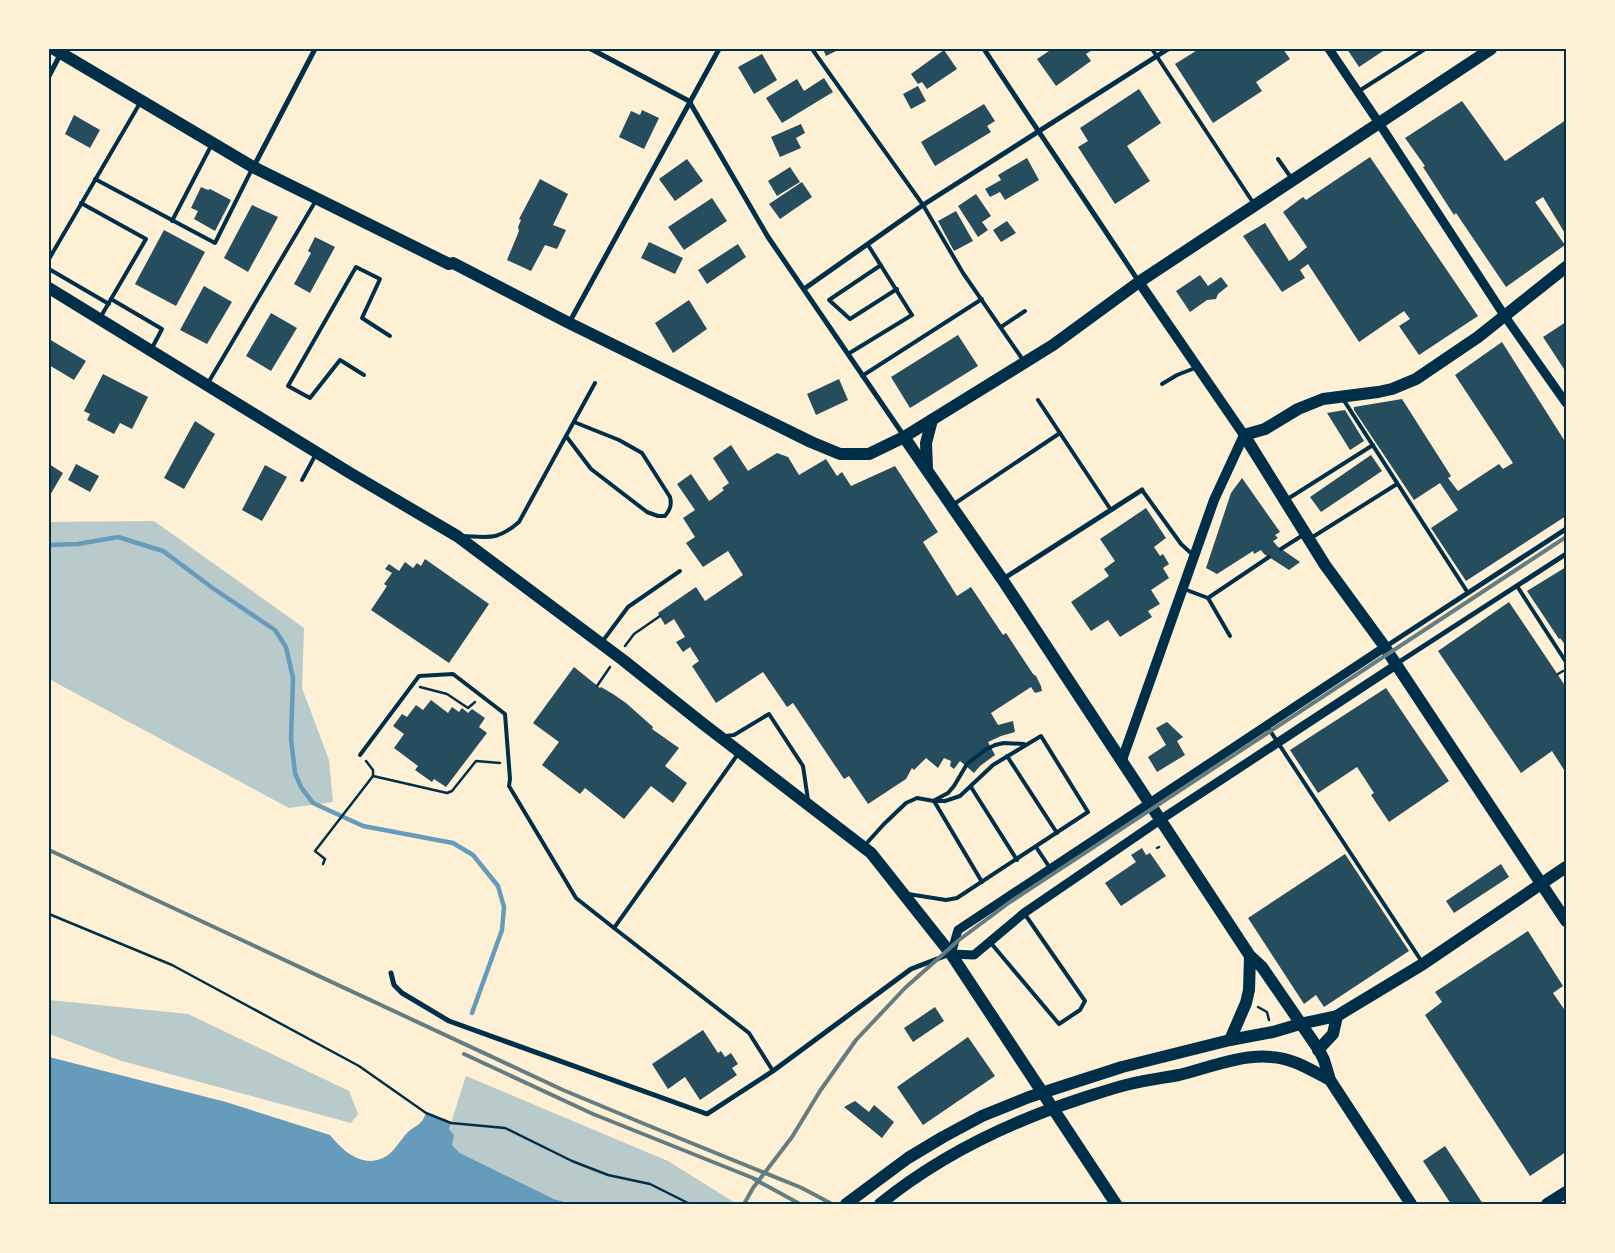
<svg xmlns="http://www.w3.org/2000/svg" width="1615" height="1253" font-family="'IBM Plex Serif',serif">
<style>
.green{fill:#b9caca}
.water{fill:#669bbc}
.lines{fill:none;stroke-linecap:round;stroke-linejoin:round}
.stream{stroke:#669bbc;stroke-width:4.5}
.building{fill:#264d5e}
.path{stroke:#003049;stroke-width:2.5}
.service{stroke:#003049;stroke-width:4}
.minor{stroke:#003049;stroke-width:5}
.tertiary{stroke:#003049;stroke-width:9}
.secondary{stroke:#003049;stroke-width:10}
.primary{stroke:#003049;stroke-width:12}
.rail{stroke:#657d81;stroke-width:4}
.neatline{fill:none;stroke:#003049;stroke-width:2}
</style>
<rect width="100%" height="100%" fill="#fdf0d5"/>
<!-- green -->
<g class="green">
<polygon points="154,521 304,628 302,688 329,760 333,802 289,808 49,679 49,522"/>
<polygon points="49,1000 188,1014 349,1091 358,1114 351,1123 122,1061 49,1034"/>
<polygon points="466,1076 668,1161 737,1204 572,1204 554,1199 460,1153 452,1145 449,1129"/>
</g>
<!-- water -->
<path class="water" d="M49 1057 226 1102 330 1135C342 1150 361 1168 383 1158 393 1154 400 1140 408 1132 417 1124 421 1126 426 1113L451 1123 449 1129 454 1135 452 1145 460 1153 554 1199 572 1204H49Z"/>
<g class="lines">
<!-- stream -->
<polyline class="stream" points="49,545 78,544 118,537 163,551 214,589 275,630 286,647 293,678 291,739 295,773 301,787 313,803 363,826 453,843 473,855 498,886 504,907 502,930 472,1013"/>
</g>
<!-- building -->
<g class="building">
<polygon points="823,49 840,49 826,56"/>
<polygon points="1052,49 1092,49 1092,50 1086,54 1091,61 1056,86 1037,59"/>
<polygon points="1199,49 1283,49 1290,59 1256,82 1262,91 1213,123 1175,64"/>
<polygon points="1347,49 1386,49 1359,67"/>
<polygon points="944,50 957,69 927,89 922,82 918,84 911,74"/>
<polygon points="762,54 777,80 754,94 738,67"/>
<polygon points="824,78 833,92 782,123 766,98 797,79 804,91"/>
<polygon points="918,86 926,101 911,109 903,94"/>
<polygon points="1139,89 1161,123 1127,146 1150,181 1115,204 1078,147 1088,141 1080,128"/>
<polygon points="1462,101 1505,161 1566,120 1566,235 1543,197 1535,202 1565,245 1506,287 1456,213 1454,215 1423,167 1425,166 1405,138"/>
<polygon points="984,104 995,121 987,126 991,132 935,166 921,142"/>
<polygon points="642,110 659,118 644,149 619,137 631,111 640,115"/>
<polygon points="74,115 100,130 90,148 65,134"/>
<polygon points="801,124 805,133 796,138 801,148 780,157 771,137"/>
<polygon points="1370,157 1478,316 1419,355 1399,326 1410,319 1404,311 1359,342 1308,264 1300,270 1305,278 1282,292 1243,236 1265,223 1289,261 1294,258 1307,247 1283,212 1303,197 1306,200"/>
<polygon points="1027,158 1039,180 1005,200 1000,192 990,197 985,189 1001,180 998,175"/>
<polygon points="687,159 703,181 675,201 659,179"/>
<polygon points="790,167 800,182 777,196 768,181"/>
<polygon points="540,179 568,194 553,225 566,230 557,249 545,245 531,271 507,260 519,231 518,227 521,220 519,219"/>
<polygon points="802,182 812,197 780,219 769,204"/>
<polygon points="201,187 208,190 210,189 231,200 215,231 194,219 198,211 191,208"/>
<polygon points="976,194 991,216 982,222 988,230 978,237 958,206"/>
<polygon points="712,198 727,221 684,250 668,227"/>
<polygon points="252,205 278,217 248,272 224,258"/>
<polygon points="956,211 973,241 954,251 938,221"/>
<polygon points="1007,221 1016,233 1001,242 993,230"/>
<polygon points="164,230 205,252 176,306 135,284"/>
<polygon points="315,237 335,247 310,293 294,284 311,253 308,251"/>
<polygon points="649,242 683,258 675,274 641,258"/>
<polygon points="738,244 746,257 707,284 698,270"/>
<polygon points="1200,275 1208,286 1221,277 1228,286 1218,294 1216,299 1207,300 1190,312 1176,291"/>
<polygon points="204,286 232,302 207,344 180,330"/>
<polygon points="689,300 707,329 673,353 655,323"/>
<polygon points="271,313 297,328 271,371 246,356"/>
<polygon points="1566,322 1566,372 1543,337"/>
<polygon points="958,335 978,366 910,408 891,377"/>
<polygon points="49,339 86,361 74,380 49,365"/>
<polygon points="1502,342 1566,443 1566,516 1466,581 1431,528 1458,510 1440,483 1414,500 1354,410 1354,407 1402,399 1451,476 1448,478 1458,491 1499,464 1503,469 1513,463 1455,375"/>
<polygon points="103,374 148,397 132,429 120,423 114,434 87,420 90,414 84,411"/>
<polygon points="839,379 848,400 816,415 807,394"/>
<polygon points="1345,410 1364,441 1350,450 1327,413"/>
<polygon points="195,421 215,434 184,489 164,478"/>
<polygon points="731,445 748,471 777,453 788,457 799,475 826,459 837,476 842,472 851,486 895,466 938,532 923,542 957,596 971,587 1003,635 1006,633 1033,674 1036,676 1041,686 1042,691 1035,693 1031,687 991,713 998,725 1013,721 1015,732 1001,736 988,742 995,755 980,766 974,773 960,761 954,769 950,766 951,761 944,758 938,768 926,758 914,770 912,768 906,779 868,804 849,776 844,779 793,703 787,707 763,672 716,703 692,666 699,661 690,647 683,652 676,642 685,637 674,619 665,625 658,613 696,587 705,601 743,575 728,551 703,567 686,543 695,537 683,518 695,510 677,484 691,474 709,501 711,500 724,490 722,488 729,483 713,458"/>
<polygon points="1371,455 1382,471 1321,512 1310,497"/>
<polygon points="49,464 63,473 49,497"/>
<polygon points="76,464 99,476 90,492 68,480"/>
<polygon points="265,465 287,477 262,521 242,510"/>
<polygon points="1242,478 1280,532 1275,535 1278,538 1273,541 1277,546 1300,562 1289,570 1264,554 1261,550 1254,554 1253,551 1217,574 1206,568 1231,493"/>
<polygon points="1146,508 1166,538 1154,547 1160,556 1163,554 1169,564 1163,568 1169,578 1151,590 1160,604 1148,611 1152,617 1120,637 1108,620 1091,631 1071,602 1109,576 1104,569 1115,561 1100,539"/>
<polygon points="425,559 489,604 449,663 371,610 387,586 384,584 392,573 385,569 389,564 399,571 405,562 413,568 417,563 421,566"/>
<polygon points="1566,567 1566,646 1560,638 1559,639 1527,591"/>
<polygon points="1509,602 1566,687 1566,773 1552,751 1521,773 1438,651"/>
<polygon points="574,667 600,688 601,687 613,694 626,703 653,727 652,729 679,748 665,766 687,783 673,803 651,786 624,819 585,788 580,794 542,765 559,742 533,723"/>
<polygon points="1386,688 1449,781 1389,822 1371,795 1374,793 1357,767 1318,793 1290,750"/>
<polygon points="431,700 448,713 452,707 459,712 462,708 468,713 472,709 485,718 479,727 487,733 446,787 434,779 432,782 415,770 418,766 394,748 404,734 393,726 402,714 407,717 416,705 423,710"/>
<polygon points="1167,722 1183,737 1177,741 1185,755 1157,772 1148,757 1166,745 1156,728"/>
<polygon points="1142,848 1146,855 1150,853 1166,876 1121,906 1105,883 1136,862 1131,855"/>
<polygon points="1345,854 1409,951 1324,1007 1316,995 1304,1004 1248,918"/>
<polygon points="1501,864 1509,877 1454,913 1446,901"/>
<polygon points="1528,931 1563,986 1553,993 1566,1012 1566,1152 1530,1176 1425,1015 1442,1002 1435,992"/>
<polygon points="935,1007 944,1021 913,1042 904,1028"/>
<polygon points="703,1030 718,1053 721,1051 725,1057 731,1053 738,1064 732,1068 737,1075 700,1100 685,1077 668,1089 652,1064"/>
<polygon points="968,1037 995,1076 923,1125 897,1087"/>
<polygon points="855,1101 869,1112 874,1105 894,1122 882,1138 844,1107"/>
<polygon points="1445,1146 1483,1204 1451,1204 1423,1161"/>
</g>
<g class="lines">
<!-- path -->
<g class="path">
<polyline points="625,646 634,634 660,616"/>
<polyline points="1558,674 1563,671"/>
<polyline points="597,686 610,667"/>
<polyline points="420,687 447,694 468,708 475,702"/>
<polyline points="373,776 447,793 452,791 476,761 500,763"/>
<polyline points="1157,848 1159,847"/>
<polyline points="323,864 325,859 315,851 373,776 373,770 366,761"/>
<polyline points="49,914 172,965 359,1066 426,1113 451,1123 505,1128 572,1161 608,1175 650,1184 690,1204"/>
<polyline points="1258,1007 1267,1012 1269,1020"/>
</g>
<!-- service -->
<g class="service">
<polyline points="812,49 923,205 963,273 1023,360"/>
<polyline points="1152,49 1254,204"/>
<polyline points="1359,91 1425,49"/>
<polyline points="1278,159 1292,179"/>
<polyline points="95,179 215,243 252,169"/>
<polyline points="81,203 146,239 100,318"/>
<polyline points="172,221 212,144"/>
<polyline points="49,259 140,103"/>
<polyline points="881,265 829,300 850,319 897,289"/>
<polyline points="49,269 109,304"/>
<polyline points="111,299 162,329 152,348"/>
<polyline points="1001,327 1025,311"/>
<polyline points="848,354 912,315 868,245"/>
<polyline points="364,375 340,360 310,398 288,386 356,267 380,279 362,318 390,336"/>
<polyline points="862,376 982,299"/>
<polyline points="208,383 315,202"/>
<polyline points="1162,384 1177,375 1195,368"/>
<polyline points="1343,399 1468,593"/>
<polyline points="1038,400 1111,510"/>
<path d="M566 436 591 469 647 512 658 516H665C670 510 672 505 670 497L642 453 619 440 574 422"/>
<polyline points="302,480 316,454"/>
<polyline points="1142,490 1181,544 1193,555"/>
<polyline points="1286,500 1373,445"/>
<polyline points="954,504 1060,433"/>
<path d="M462 536C489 537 497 541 519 522L595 383"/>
<polyline points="1311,538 1397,484"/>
<polyline points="1281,549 1303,535"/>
<polyline points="1517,586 1566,662"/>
<polyline points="1184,589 1208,598"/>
<polyline points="1230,636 1208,598 1269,557"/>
<polyline points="602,642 628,607 680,571"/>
<polyline points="1267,726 1422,962"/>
<polyline points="726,736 734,735 769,714 803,766 808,800"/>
<polyline points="738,754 614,928 749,1033 773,1071"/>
<polyline points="360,755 419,676 453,674 505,714 510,779 509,786 576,898 614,928"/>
<polyline points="1007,756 1057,833"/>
<polyline points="971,787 1017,860"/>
<polyline points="935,800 948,793 954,786 967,764 985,750 995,745 1004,743 1024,744"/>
<polyline points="934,801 982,882"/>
<polyline points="865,845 884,824 906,803 917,798 934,801 945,801 960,796 993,765 1041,736 1088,812 957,898 946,900 908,894"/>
<polyline points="1036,847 1050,868"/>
<polyline points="990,942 1059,1024 1080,1010 1085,1001 1024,913"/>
</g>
<!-- minor -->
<g class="minor">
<polyline points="591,49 689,101 768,237 904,436"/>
<path d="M984 49C1035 127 1088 204 1139 282"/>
<polyline points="49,76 60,55"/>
<polyline points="254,166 315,49"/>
<polyline points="804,289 923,205 1168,49"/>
<polyline points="569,323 719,49"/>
<polyline points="1003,579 1142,490"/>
<polyline points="1385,647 1566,529"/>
<polyline points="1396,664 1566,554"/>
<polyline points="391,973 394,985 402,993 449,1021 707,1114 773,1071 911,969 950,954"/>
</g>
<!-- tertiary -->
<g class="tertiary">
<polyline points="1329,49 1379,123 1504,315 1566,403"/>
<polyline points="1385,647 958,930 951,954 974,955 1024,913 1160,820 1396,665"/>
</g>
<!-- secondary -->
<polyline class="secondary" points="1122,760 1214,500 1244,435 1139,282"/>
<!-- primary -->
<g class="primary">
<polyline points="54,49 253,167 449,264 453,263 569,323 811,442 840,454 869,454 904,437 1053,345 1139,282 1491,49"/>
<polyline points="1566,267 1478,337 1416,379 1392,389 1378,392 1323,399 1298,409 1265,429 1244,435 1325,565 1382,643 1566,921"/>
<polyline points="49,288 350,473 457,536 623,660 702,723 871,853 951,954 1116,1204"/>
<polyline points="904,437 1002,579 1250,956 1262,967 1319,1050 1324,1060 1330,1080 1411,1204"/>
<polyline points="927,469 926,443 932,420"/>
<polyline points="1230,1040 1246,1003 1249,990 1250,956"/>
<polyline points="1318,1050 1333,1034 1337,1016"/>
<polyline points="846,1204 908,1158 943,1137 982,1116 1029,1097 1122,1067 1230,1040 1273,1032 1300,1024 1337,1016 1423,964 1566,867"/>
<path d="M880 1204C939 1156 1007 1123 1080 1099 1096 1094 1113 1088 1130 1084 1146 1080 1163 1078 1179 1075 1207 1068 1242 1054 1271 1057 1293 1058 1311 1070 1330 1080"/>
<polyline points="1547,1204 1566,1192"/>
</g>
<!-- rail -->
<g class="rail">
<polyline points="49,850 563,1090 647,1125 802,1188 832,1204"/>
<polyline points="464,1054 593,1114 758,1180"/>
<polyline points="754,1179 800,1204"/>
<polyline points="744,1204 753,1188 792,1137 820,1091 856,1040 905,988 959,940 1010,902 1566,537"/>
</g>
</g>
<!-- border -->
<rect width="1615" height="1253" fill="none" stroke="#fdf0d5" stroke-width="100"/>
<rect x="50" y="50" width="1515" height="1153" class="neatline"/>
</svg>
